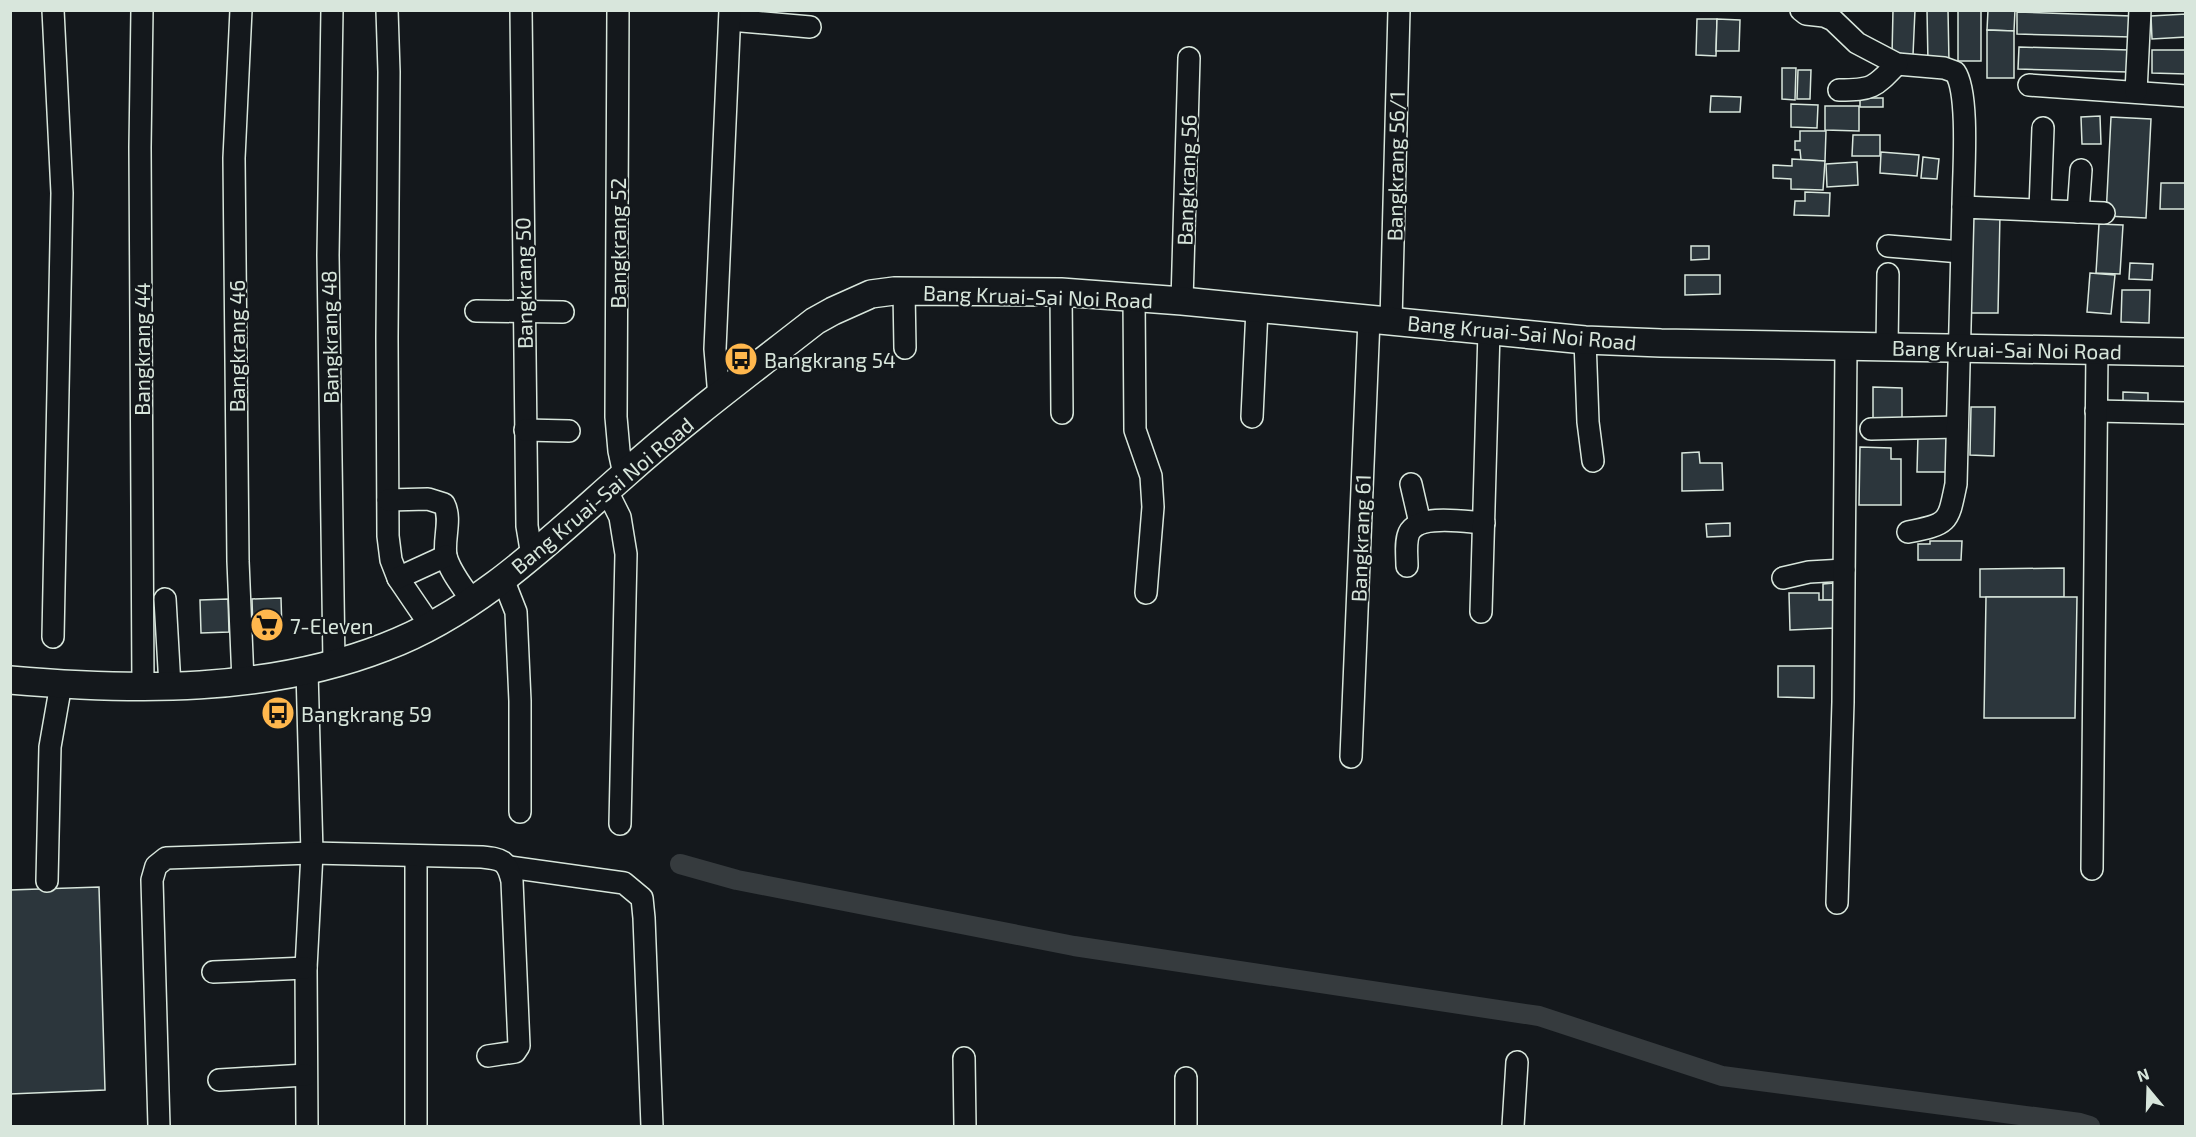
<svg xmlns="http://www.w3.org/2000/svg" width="2196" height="1137" font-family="'Exo 2',sans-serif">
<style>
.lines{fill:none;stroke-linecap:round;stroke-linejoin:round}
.canal{stroke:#363b3e;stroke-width:20}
.building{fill:#2c363c;stroke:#d8e6dc;stroke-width:1.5}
.minor-casing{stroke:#d8e6dc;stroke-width:24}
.major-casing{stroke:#d8e6dc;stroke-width:30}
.minor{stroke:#14181c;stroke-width:21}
.major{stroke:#14181c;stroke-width:27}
.labels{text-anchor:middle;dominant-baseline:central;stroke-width:4.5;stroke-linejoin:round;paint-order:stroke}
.street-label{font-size:21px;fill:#d8e6dc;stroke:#14181c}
.poi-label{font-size:21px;fill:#d8e6dc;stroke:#14181c;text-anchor:start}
</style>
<rect width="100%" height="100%" fill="#14181c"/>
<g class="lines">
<!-- canal -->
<polyline class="canal" points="680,864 737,880 1074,946 1539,1016 1722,1076 2080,1123 2090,1126"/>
</g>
<!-- building -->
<g class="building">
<polygon points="1893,10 1915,10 1913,55 1892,55"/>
<polygon points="1927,10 1948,10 1949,62 1928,63"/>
<rect x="1958" y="10" width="23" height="51"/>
<polygon points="1988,10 2015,10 2014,31 1987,30"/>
<polygon points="2017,12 2131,16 2131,37 2017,34"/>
<polygon points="2186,14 2186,37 2152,39 2151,16"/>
<polygon points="1697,19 1717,19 1716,56 1696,55"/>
<polygon points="1717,19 1740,20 1739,51 1716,51"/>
<polygon points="1987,30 2014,31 2014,78 1987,78"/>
<polygon points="2019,47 2129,50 2128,72 2018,69"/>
<polygon points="2152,50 2186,50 2186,74 2152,73"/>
<polygon points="1782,68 1796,68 1795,100 1782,99"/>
<polygon points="1798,70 1811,70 1810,99 1797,99"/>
<polygon points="1711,96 1741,97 1740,112 1710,112"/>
<rect x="1860" y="98" width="23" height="9"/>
<polygon points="1791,104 1818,105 1817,128 1791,127"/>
<polygon points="1825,106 1859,106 1859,131 1825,130"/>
<polygon points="2100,116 2101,144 2082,144 2081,117"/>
<polygon points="2111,117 2151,119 2146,218 2106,216"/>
<polygon points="1800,131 1826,131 1825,161 1801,160 1800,150 1795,150 1795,141 1800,141"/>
<polygon points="1853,135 1880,135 1880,156 1852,156"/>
<polygon points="1881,152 1919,155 1917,176 1880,173"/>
<polygon points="1923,157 1939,159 1937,179 1921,178"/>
<polygon points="1792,159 1825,161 1823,190 1791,189 1791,179 1773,178 1773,165 1792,166"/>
<polygon points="1857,162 1858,185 1827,187 1826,164"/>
<polygon points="2161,183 2186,183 2186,209 2160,209"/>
<polygon points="1805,192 1830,193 1829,216 1794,215 1795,201 1805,201"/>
<polygon points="1963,214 2000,214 1998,313 1961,313"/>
<polygon points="2099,224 2123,225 2120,274 2096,273"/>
<polygon points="1691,246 1709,246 1709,259 1691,260"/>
<polygon points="2130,263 2153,264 2152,280 2129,279"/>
<polygon points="2090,273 2115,275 2111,314 2087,312"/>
<polygon points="1685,275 1720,275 1720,294 1685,295"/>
<polygon points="2122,290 2150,290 2149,323 2121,322"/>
<polygon points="1873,387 1902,388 1902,426 1873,426"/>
<polygon points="2123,392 2148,393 2148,411 2123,410"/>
<polygon points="1971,407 1995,407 1994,456 1970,455"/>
<polygon points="1918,434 1952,434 1951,472 1917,472"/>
<polygon points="1860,447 1891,448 1891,459 1901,459 1901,505 1859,505"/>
<polygon points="1699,452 1700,463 1722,463 1723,490 1682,491 1682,453"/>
<polygon points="1730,523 1730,536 1707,537 1706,524"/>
<polygon points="1930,541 1962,541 1961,560 1918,560 1918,544 1930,544"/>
<polygon points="2064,568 2064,597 1980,597 1980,569"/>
<polygon points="1834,583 1834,600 1823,600 1823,584"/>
<polygon points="1789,593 1819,593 1819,600 1834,600 1835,628 1790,630"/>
<polygon points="1986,597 2077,597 2075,718 1984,718"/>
<polygon points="281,598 282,631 253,632 252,599"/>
<polygon points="228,599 229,632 201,633 200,600"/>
<polygon points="1778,666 1814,666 1814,698 1778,697"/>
<polygon points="99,887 105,1090 10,1094 10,890"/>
</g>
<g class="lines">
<defs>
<g id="minor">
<polyline points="53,10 62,193 53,637"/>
<polyline points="142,10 140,147 143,687"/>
<polyline points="241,10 234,158 238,561 243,681"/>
<polyline points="332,10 328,255 334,663"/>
<polyline points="387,10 389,72 387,338 388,536 391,560 398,578 430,625"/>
<polyline points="521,10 527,526 532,556"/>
<polyline points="618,10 616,417 619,451 624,474"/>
<path d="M1801 10 1806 14 1824 16 1833 20 1857 43 1897 64 1944 68 1955 72C1970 93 1963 179 1963 207"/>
<polyline points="730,20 810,27"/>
<polyline points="2029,85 2186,96"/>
<path d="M1839 90C1872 90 1874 88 1897 64"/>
<polyline points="2136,92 2140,10"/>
<polyline points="2040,210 2043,128"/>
<polyline points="2078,212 2081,170"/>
<polyline points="1888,246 1961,252"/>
<polyline points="904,291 905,348"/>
<polyline points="1061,292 1062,413"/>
<polyline points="1134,298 1135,430 1151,476 1153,507 1146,593"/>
<polyline points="1182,301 1189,58"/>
<polyline points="476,311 563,312"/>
<polyline points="1391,321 1399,10"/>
<polyline points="1585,340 1588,422 1593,461"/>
<polyline points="1887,347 1888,274"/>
<polyline points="719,397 715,349 730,10"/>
<polyline points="2096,411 2186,413"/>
<polyline points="1252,417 1257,309"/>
<polyline points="1871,429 1957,427"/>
<polyline points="525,430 569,431"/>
<polyline points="1411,484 1420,523"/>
<polyline points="607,491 620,517 626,554 620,824"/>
<path d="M388 500 428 499 444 504C452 519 443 539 446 556 450 572 463 587 472 601"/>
<path d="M1908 532C1949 524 1948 523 1956 484L1963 207 2104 213"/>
<path d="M1407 566C1407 556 1405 542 1409 533 1419 513 1466 522 1484 523"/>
<polyline points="398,578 446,556"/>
<polyline points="1783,578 1809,572 1844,570"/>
<polyline points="503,579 516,612 520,701 520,812"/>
<polyline points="165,599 170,686"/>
<polyline points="1481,612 1489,331"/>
<polyline points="307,671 312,853 306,968 307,1126"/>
<polyline points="1351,757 1369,319"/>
<polyline points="416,857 416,1126"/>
<polyline points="509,867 624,883 642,898 644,918 652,1126"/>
<polyline points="2092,869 2097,351"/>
<polyline points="47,881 50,747 61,684"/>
<polyline points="1837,903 1843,702 1846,347"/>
<polyline points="213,972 306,968"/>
<polyline points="964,1058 965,1126"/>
<polyline points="1186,1078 1186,1126"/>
<polyline points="219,1080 306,1075"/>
<path d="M159 1126 152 880 156 866 166 858 312 853 482 857C502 859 507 860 512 881L519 1046 515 1052 488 1056"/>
<polyline points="1513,1126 1517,1062"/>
</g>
<path id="major" d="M10 680C135 691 267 693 385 647 478 612 551 539 624 475 684 421 751 371 815 321L833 311 871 294 894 291 1061 292 1182 301 1585 340 1661 343 2186 352"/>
</defs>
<!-- minor casing -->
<use href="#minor" class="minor-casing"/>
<!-- major casing -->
<use href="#major" class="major-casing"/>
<!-- minor -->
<use href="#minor" class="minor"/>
<!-- major -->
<use href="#major" class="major"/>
</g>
<!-- icons -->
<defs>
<symbol id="bus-disc" viewBox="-11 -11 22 22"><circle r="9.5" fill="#ffb74d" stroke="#14181c"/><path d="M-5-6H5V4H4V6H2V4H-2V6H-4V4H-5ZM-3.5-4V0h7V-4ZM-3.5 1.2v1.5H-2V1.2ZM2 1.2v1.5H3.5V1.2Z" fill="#111"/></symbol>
<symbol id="supermarket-disc" viewBox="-11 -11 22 22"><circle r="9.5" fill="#ffb74d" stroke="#14181c"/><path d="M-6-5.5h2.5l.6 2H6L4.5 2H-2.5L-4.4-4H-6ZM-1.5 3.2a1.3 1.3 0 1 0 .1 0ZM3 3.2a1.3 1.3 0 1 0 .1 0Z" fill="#111"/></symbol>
</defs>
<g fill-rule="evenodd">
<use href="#bus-disc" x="722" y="340" width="38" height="38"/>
<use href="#supermarket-disc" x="248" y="606" width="38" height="38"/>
<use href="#bus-disc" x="259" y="694" width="38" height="38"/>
</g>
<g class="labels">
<!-- street labels -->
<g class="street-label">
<text transform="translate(1395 166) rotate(-89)">Bangkrang 56/1</text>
<text transform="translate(1186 180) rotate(-88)">Bangkrang 56</text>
<text transform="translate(617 243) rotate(-90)">Bangkrang 52</text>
<text transform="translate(523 283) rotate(-91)">Bangkrang 50</text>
<text transform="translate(1038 296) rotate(2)">Bang Kruai-Sai Noi Road</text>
<text transform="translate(1522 332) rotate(5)">Bang Kruai-Sai Noi Road</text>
<text transform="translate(329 337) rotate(-91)">Bangkrang 48</text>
<text transform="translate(236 346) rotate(-90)">Bangkrang 46</text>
<text transform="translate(141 349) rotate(-90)">Bangkrang 44</text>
<text transform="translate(2007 349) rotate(1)">Bang Kruai-Sai Noi Road</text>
<text transform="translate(602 495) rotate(-40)">Bang Kruai-Sai Noi Road</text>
<text transform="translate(1360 538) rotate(-88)">Bangkrang 61</text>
</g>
<!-- poi labels -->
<g class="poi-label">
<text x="764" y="359">Bangkrang 54</text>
<text x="290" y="625">7-Eleven</text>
<text x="301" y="713">Bangkrang 59</text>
</g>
</g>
<!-- border -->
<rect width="2196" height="1137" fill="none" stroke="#d8e6dc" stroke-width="24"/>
<!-- north arrow -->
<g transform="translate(2148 1089) rotate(341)" stroke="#14181c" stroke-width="4.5" paint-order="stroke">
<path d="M0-4.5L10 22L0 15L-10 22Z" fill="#d8e6dc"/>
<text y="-9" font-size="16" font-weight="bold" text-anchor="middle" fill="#d8e6dc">N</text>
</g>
</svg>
